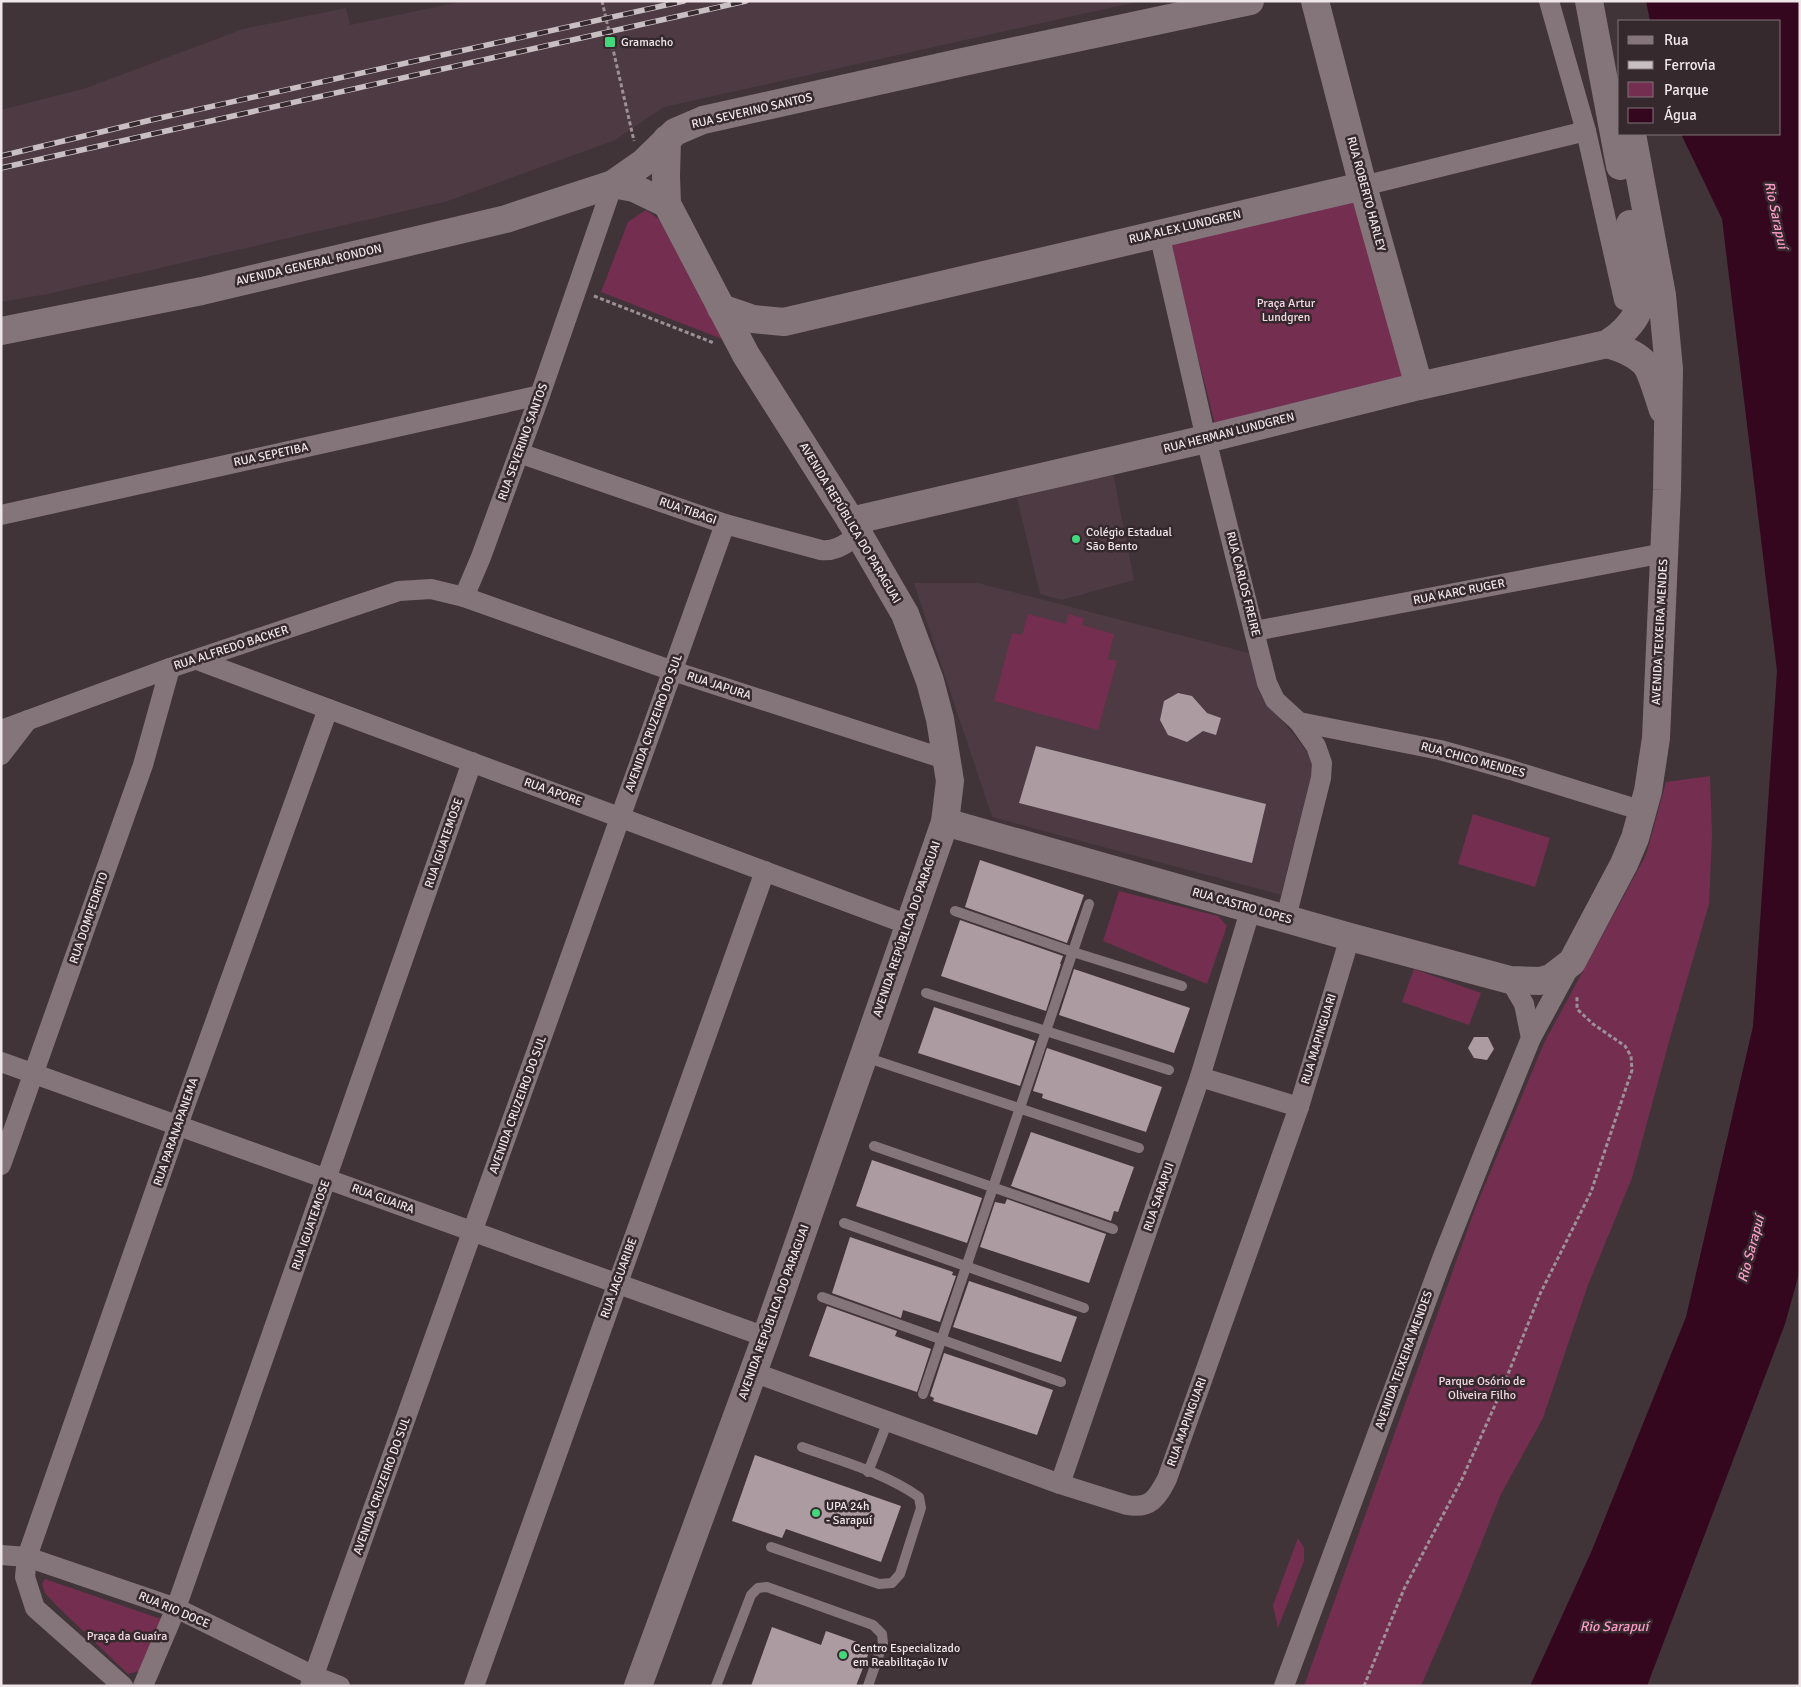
<svg xmlns="http://www.w3.org/2000/svg" width="1801" height="1687" font-family="Signika,sans-serif">
<style>
.built{fill:#4d3a42}
.green{fill:#742e50}
.water{fill:#34071f}
.building{fill:#ac9ca2}
.lines{fill:none;stroke-linecap:round;stroke-linejoin:round}
.path{stroke:#9c9196;stroke-width:3;stroke-dasharray:4 2.5;stroke-linecap:butt}
.lane{stroke:#84757b;stroke-width:10}
.street{stroke:#84757b;stroke-width:20}
.secondary{stroke:#84757b;stroke-width:28}
.rail-casing{stroke:#c8bfc3;stroke-width:5.5}
.rail{stroke:#36292e;stroke-width:4;stroke-dasharray:11;stroke-linecap:butt}
.poi-dot{fill:#43d77b;stroke:#36292e;stroke-width:2}
.labels{text-anchor:middle;dominant-baseline:central;stroke-width:5;stroke-linejoin:round;paint-order:stroke}
.poi-label{font-size:12px;fill:#efe6ea;stroke:#36292e;text-anchor:start}
.street-label{font-size:12px;fill:#efe6ea;stroke:#36292e}
.park-label{font-size:12px;fill:#f2d8e2;stroke:#36292e}
.water-label{font-size:14px;font-style:italic;fill:#fc9bc6;stroke:#36292e}
</style>
<rect width="100%" height="100%" fill="#403439"/>
<!-- built -->
<g class="built">
<polygon points="464,1 1141,1 664,107 615,140 448,201 48,294 1,302 1,110 86,88 243,29 346,8 350,25"/>
<polygon points="1113,473 1134,580 1062,600 1040,594 1017,498"/>
<polygon points="914,583 978,583 1249,653 1274,706 1285,724 1315,761 1281,895 992,817"/>
</g>
<!-- green -->
<g class="green">
<polygon points="1358,194 1409,379 1215,424 1168,240"/>
<polygon points="646,210 660,220 722,339 601,292 628,222"/>
<polygon points="1028,614 1066,624 1068,614 1084,618 1082,625 1114,634 1108,659 1117,661 1098,730 994,701 1012,633 1022,635"/>
<polygon points="1710,776 1712,834 1709,904 1670,1038 1632,1178 1588,1285 1543,1418 1501,1494 1460,1596 1421,1686 1304,1686 1475,1209 1544,1043 1646,855 1666,782"/>
<polygon points="1473,814 1550,838 1535,887 1458,864"/>
<polygon points="1119,891 1218,916 1227,926 1207,984 1103,941"/>
<polygon points="1414,969 1481,993 1469,1025 1402,1002"/>
<polygon points="1298,1538 1304,1548 1304,1561 1278,1628 1273,1605"/>
<polygon points="45,1579 161,1619 139,1671 128,1674 56,1605 45,1593 42,1584"/>
</g>
<!-- water -->
<polygon class="water" points="1646,1 1800,1 1800,1270 1785,1324 1647,1686 1530,1686 1592,1550 1686,1317 1753,1026 1777,671 1722,219 1681,134 1780,134 1780,21 1650,21"/>
<!-- building -->
<g class="building">
<polygon points="1178,693 1192,696 1207,713 1221,718 1216,735 1203,731 1187,742 1168,735 1160,720 1164,701"/>
<polygon points="1036,746 1266,804 1252,863 1019,803"/>
<polygon points="980,860 1084,895 1067,943 965,907"/>
<polygon points="960,920 1063,956 1060,964 1061,964 1046,1011 941,976"/>
<polygon points="1074,969 1190,1008 1174,1053 1059,1015"/>
<polygon points="934,1007 1035,1041 1020,1086 918,1053"/>
<polygon points="1474,1037 1488,1037 1494,1049 1487,1060 1474,1058 1468,1048"/>
<polygon points="1047,1048 1162,1087 1146,1132 1042,1098 1043,1094 1033,1091"/>
<polygon points="1031,1132 1134,1167 1118,1212 1114,1211 1111,1221 1011,1186"/>
<polygon points="872,1160 982,1198 967,1243 856,1206"/>
<polygon points="1007,1199 1106,1234 1089,1283 980,1247 995,1202 1005,1204"/>
<polygon points="850,1237 953,1272 952,1275 956,1276 940,1322 903,1310 901,1318 832,1293"/>
<polygon points="969,1281 1077,1317 1061,1362 953,1327"/>
<polygon points="827,1306 897,1331 895,1336 931,1349 917,1392 809,1356"/>
<polygon points="944,1353 1053,1390 1037,1435 933,1401 934,1398 930,1396"/>
<polygon points="755,1455 901,1506 881,1562 786,1529 782,1538 732,1521"/>
<polygon points="772,1627 821,1645 826,1631 871,1647 856,1686 751,1686"/>
</g>
<g class="lines">
<!-- path -->
<g class="path">
<polyline points="602,1 634,141"/>
<polyline points="594,296 714,343"/>
<polyline points="1364,1686 1404,1589 1462,1479 1500,1394 1540,1294 1591,1192 1632,1070 1631,1056 1625,1046 1593,1024 1577,1009 1577,995"/>
</g>
<!-- lane -->
<g class="lane">
<polyline points="955,911 1073,952 1182,986"/>
<polyline points="926,993 1169,1070"/>
<polyline points="865,1057 1139,1148"/>
<polyline points="874,1146 1113,1229"/>
<polyline points="844,1223 1084,1308"/>
<polyline points="822,1297 1061,1382"/>
<polyline points="923,1394 1089,904"/>
<polyline points="868,1472 888,1421"/>
<path d="M771 1547 879 1584 892 1583 900 1574 921 1508 919 1497C885 1473 841 1461 802 1447"/>
<polyline points="716,1686 751,1595 758,1588 767,1587 873,1625 882,1634 883,1643 868,1686"/>
</g>
<!-- street -->
<g class="street">
<polyline points="1549,1 1586,131 1624,300"/>
<polyline points="1363,186 1586,131"/>
<polyline points="1159,233 1206,439 1267,683 1275,700 1299,722 1316,746 1322,763 1321,778 1286,918"/>
<path d="M519 453 725 524 821 550C836 552 846 543 858 536"/>
<polyline points="1,515 540,395"/>
<polyline points="464,597 481,557 540,395 613,184"/>
<polyline points="1255,631 1664,553"/>
<polyline points="197,660 909,925"/>
<polyline points="1299,722 1440,750 1511,770 1643,811"/>
<polyline points="1,730 170,668 399,591 431,589 464,597 673,671 948,760"/>
<polyline points="1,755 28,720"/>
<polyline points="1510,980 1524,1004 1531,1038"/>
<polyline points="1,1062 766,1337"/>
<polyline points="1200,1077 1299,1107"/>
<polyline points="1,1165 143,765 170,668"/>
<path d="M753 1372 1060 1484 1127 1505C1151 1509 1157 1498 1167 1479L1299 1107 1350 937"/>
<polyline points="1060,1484 1200,1077 1251,908"/>
<polyline points="1,1555 27,1557 176,1608 314,1676 340,1686"/>
<polyline points="123,1686 35,1608 25,1577 27,1557 178,1125 328,709"/>
<polyline points="143,1686 176,1608 472,762"/>
<polyline points="310,1686 725,524"/>
<polyline points="474,1686 765,871"/>
<polyline points="1284,1686 1442,1259 1486,1148 1531,1038 1569,968"/>
</g>
<!-- secondary -->
<g class="secondary">
<polyline points="1315,1 1363,186 1419,386"/>
<polyline points="1589,1 1620,166"/>
<polyline points="613,184 634,188 667,204"/>
<polyline points="721,308 753,319 784,322 1363,186"/>
<polyline points="1,331 202,291 506,219 613,184 643,163 675,132 703,120 963,62 1250,1"/>
<path d="M1607 344C1621 348 1637 354 1646 365 1652 373 1659 399 1663 410"/>
<path d="M851 521 1206 439 1419 386 1607 344C1619 336 1631 326 1637 313 1647 291 1634 247 1630 224"/>
<polyline points="945,822 1350,937 1510,980 1540,981 1551,978 1572,962 1624,864 1635,838 1648,791 1656,738 1667,490 1669,369 1662,295 1632,134"/>
<polyline points="638,1686 766,1337 945,822 950,781 940,719 930,681 905,614 851,521 746,355 667,204 666,176 667,139"/>
</g>
<defs>
<g id="rail">
<polyline points="1,156 151,120 684,1"/>
<polyline points="1,168 746,1"/>
</g>
</defs>
<!-- rail casing -->
<use href="#rail" class="rail-casing"/>
<!-- rail -->
<use href="#rail" class="rail"/>
</g>
<!-- markers -->
<g class="poi-dot">
<rect x="604" y="36" width="12" height="12" rx="2.5"/>
<circle cx="1076" cy="539" r="5"/>
<circle cx="816" cy="1513" r="5"/>
<circle cx="843" cy="1655" r="5"/>
</g>
<g class="labels">
<!-- poi labels -->
<g class="poi-label">
<text x="621" y="42">Gramacho</text>
<text x="1086" y="532">Colégio Estadual<tspan x="1086" dy="14">São Bento</tspan></text>
<text x="826" y="1506">UPA 24h<tspan x="826" dy="14">- Sarapuí</tspan></text>
<text x="853" y="1648">Centro Especializado<tspan x="853" dy="14">em Reabilitação IV</tspan></text>
</g>
<!-- street labels -->
<g class="street-label">
<text transform="translate(752 111) rotate(-13)">RUA SEVERINO SANTOS</text>
<text transform="translate(1366 194) rotate(75)">RUA ROBERTO HARLEY</text>
<text transform="translate(1185 227) rotate(-13)">RUA ALEX LUNDGREN</text>
<text transform="translate(309 265) rotate(-13)">AVENIDA GENERAL RONDON</text>
<text transform="translate(1229 433) rotate(-14)">RUA HERMAN LUNDGREN</text>
<text transform="translate(523 442) rotate(-70)">RUA SEVERINO SANTOS</text>
<text transform="translate(271 455) rotate(-12)">RUA SEPETIBA</text>
<text transform="translate(688 511) rotate(19)">RUA TIBAGI</text>
<text transform="translate(850 523) rotate(59)">AVENIDA REPÚBLICA DO PARAGUAI</text>
<text transform="translate(1243 584) rotate(76)">RUA CARLOS FREIRE</text>
<text transform="translate(1459 592) rotate(-11)">RUA KARC RUGER</text>
<text transform="translate(1660 632) rotate(-87)">AVENIDA TEIXEIRA MENDES</text>
<text transform="translate(231 648) rotate(-18)">RUA ALFREDO BACKER</text>
<text transform="translate(719 686) rotate(18)">RUA JAPURA</text>
<text transform="translate(654 723) rotate(-70)">AVENIDA CRUZEIRO DO SUL</text>
<text transform="translate(1473 760) rotate(15)">RUA CHICO MENDES</text>
<text transform="translate(553 792) rotate(20)">RUA APORE</text>
<text transform="translate(444 843) rotate(-71)">RUA IGUATEMOSE</text>
<text transform="translate(1242 906) rotate(16)">RUA CASTRO LOPES</text>
<text transform="translate(89 918) rotate(-71)">RUA DOMPEDRITO</text>
<text transform="translate(907 929) rotate(-71)">AVENIDA REPÚBLICA DO PARAGUAI</text>
<text transform="translate(1319 1039) rotate(-73)">RUA MAPINGUARI</text>
<text transform="translate(518 1105) rotate(-70)">AVENIDA CRUZEIRO DO SUL</text>
<text transform="translate(176 1132) rotate(-71)">RUA PARANAPANEMA</text>
<text transform="translate(1159 1197) rotate(-71)">RUA SARAPUI</text>
<text transform="translate(383 1199) rotate(20)">RUA GUAIRA</text>
<text transform="translate(311 1225) rotate(-71)">RUA IGUATEMOSE</text>
<text transform="translate(619 1278) rotate(-70)">RUA JAGUARIBE</text>
<text transform="translate(774 1312) rotate(-70)">AVENIDA REPÚBLICA DO PARAGUAI</text>
<text transform="translate(1404 1360) rotate(-70)">AVENIDA TEIXEIRA MENDES</text>
<text transform="translate(1187 1422) rotate(-70)">RUA MAPINGUARI</text>
<text transform="translate(382 1486) rotate(-70)">AVENIDA CRUZEIRO DO SUL</text>
<text transform="translate(174 1610) rotate(23)">RUA RIO DOCE</text>
</g>
<!-- park labels -->
<g class="park-label">
<text x="1286" y="303">Praça Artur<tspan x="1286" dy="14">Lundgren</tspan></text>
<text x="1482" y="1381">Parque Osório de<tspan x="1482" dy="14">Oliveira Filho</tspan></text>
<text x="127" y="1636">Praça da Guaíra</text>
</g>
<!-- water labels -->
<g class="water-label">
<text transform="translate(1776 215) rotate(78)">Rio Sarapuí</text>
<text transform="translate(1751 1249) rotate(-75)">Rio Sarapuí</text>
<text x="1614" y="1626">Rio Sarapuí</text>
</g>
</g>
<!-- border -->
<rect width="1801" height="1687" fill="none" stroke="#efe6ea" stroke-width="5"/>
<!-- legend -->
<rect x="1618" y="20" width="162" height="115" fill="#36292e" stroke="#807579"/>
<rect x="1628" y="36" width="25" height="8" fill="#84757b" stroke="#807579"/>
<text x="1664" y="45" font-size="15" fill="#efe6ea">Rua</text>
<rect x="1628" y="61" width="25" height="8" fill="#c8bfc3" stroke="#807579"/>
<text x="1664" y="70" font-size="15" fill="#efe6ea">Ferrovia</text>
<rect x="1628" y="82" width="25" height="15" fill="#742e50" stroke="#807579"/>
<text x="1664" y="95" font-size="15" fill="#efe6ea">Parque</text>
<rect x="1628" y="108" width="25" height="15" fill="#34071f" stroke="#807579"/>
<text x="1664" y="120" font-size="15" fill="#efe6ea">Água</text>
</svg>
